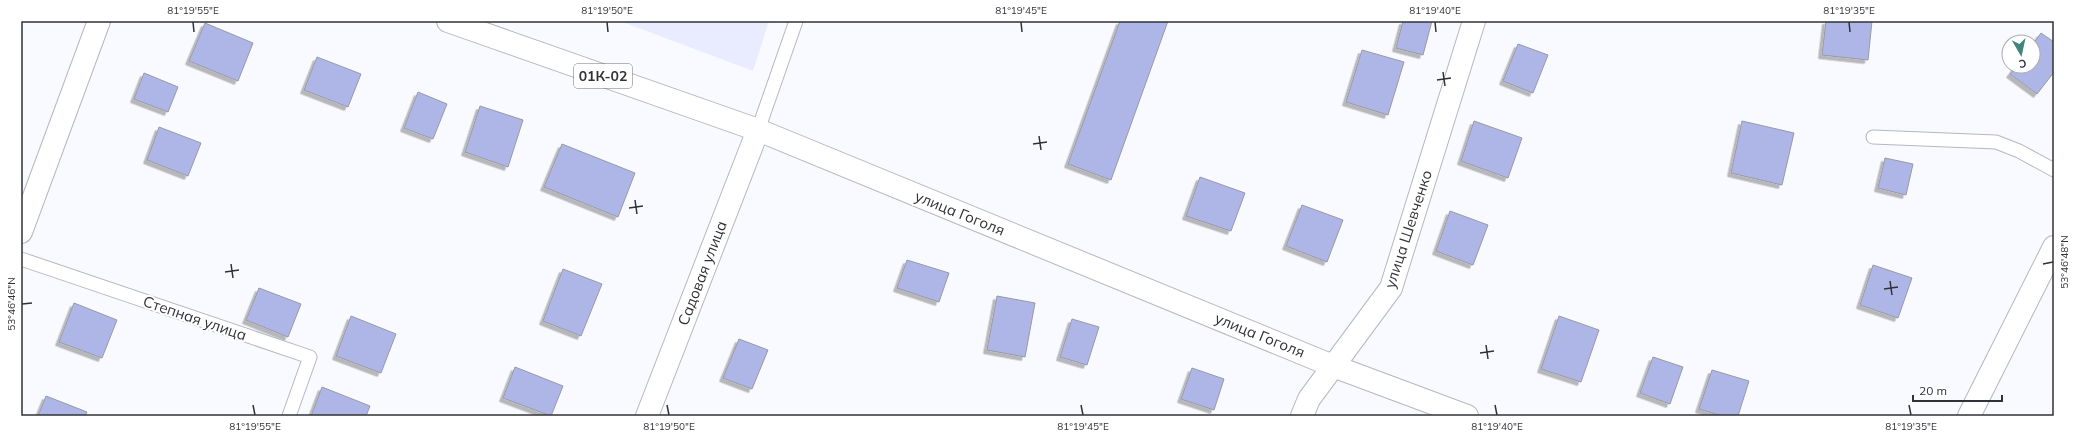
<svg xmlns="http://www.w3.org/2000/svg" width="2075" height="437" font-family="Mulish,sans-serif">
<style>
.built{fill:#e9ecfe}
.building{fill:#aeb6e7;stroke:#9799a3;filter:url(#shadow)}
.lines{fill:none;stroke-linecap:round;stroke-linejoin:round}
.service-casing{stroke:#b5b7c2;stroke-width:15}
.minor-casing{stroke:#b5b7c2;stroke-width:24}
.secondary-casing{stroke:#b5b7c2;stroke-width:24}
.primary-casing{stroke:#b5b7c2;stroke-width:24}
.service{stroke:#fff;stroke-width:13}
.minor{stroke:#fff;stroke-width:22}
.secondary{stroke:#fff;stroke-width:22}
.primary{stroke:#fff;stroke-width:22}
.ticks{fill:none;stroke:#313236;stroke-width:1.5}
.labels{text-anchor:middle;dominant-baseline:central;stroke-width:4;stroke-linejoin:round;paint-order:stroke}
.shield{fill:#fff;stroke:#6f7072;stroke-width:1}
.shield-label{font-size:14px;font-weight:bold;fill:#313236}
.street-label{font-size:15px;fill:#313236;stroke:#fff}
.neatline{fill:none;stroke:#313236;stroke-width:1.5}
.ticks-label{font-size:10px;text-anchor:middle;fill:#313236}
</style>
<defs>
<filter id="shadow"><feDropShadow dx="-3.5" dy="3.5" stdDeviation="0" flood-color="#0004"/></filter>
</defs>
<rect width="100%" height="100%" fill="#f9faff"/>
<!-- built -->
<polygon class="built" points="620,21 769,21 753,71"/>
<!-- building -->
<g class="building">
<polygon points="1120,21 1168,21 1111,180 1068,164"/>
<polygon points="1403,21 1432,21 1423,55 1396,48"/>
<polygon points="1826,21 1872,21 1868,60 1822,55"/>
<polygon points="205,23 253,43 238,81 189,61"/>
<polygon points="2041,33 2054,42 2054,72 2037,94 2010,74 2016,66 2033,66 2033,44"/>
<polygon points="1518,44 1548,55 1533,93 1503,81"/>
<polygon points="1362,50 1404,62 1388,115 1346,102"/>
<polygon points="317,57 361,74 348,107 304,90"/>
<polygon points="144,73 178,87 168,112 134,99"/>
<polygon points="418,92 447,104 433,139 404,128"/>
<polygon points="480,106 523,120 508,167 465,152"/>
<polygon points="1474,121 1522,138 1508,178 1461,161"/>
<polygon points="1742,121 1794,133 1782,185 1731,173"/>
<polygon points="159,127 201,143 188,176 147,160"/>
<polygon points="562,144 635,173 618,217 544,187"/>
<polygon points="1885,158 1913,164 1906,195 1878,188"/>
<polygon points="1200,177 1245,193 1231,231 1186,216"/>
<polygon points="1302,205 1343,220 1327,262 1286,246"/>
<polygon points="1450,211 1488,225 1473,265 1436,251"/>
<polygon points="907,260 949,273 939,302 897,288"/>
<polygon points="1873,265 1912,278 1898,318 1860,305"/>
<polygon points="563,269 602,284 581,336 543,321"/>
<polygon points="259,288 301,304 288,337 246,320"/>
<polygon points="997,296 1035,303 1025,357 987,350"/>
<polygon points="74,303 117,320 102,358 59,342"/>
<polygon points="351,316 396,334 381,373 336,356"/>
<polygon points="1559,316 1599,330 1581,382 1541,369"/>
<polygon points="1072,319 1099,327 1087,365 1060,357"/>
<polygon points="739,339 768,350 752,389 723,378"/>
<polygon points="1653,357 1683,367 1670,404 1640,393"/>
<polygon points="515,367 563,386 551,416 503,398"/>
<polygon points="1192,368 1224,379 1214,410 1181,399"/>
<polygon points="1712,370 1749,381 1738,416 1722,416 1699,409"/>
<polygon points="322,387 370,406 366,416 311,416"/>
<polygon points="46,396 87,412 85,416 38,416"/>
</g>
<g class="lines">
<defs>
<g id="service">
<polyline points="758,130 796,21"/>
<polyline points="1873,137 1996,142 2019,151 2054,170"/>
<polyline points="21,259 310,357 289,416"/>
</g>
<g id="minor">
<polyline points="21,232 99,21"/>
<polyline points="1302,416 1309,399 1391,288 1474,21"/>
<polyline points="1969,416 2054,247"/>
</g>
<polyline id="secondary" points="758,130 1333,366 1467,416"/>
<polyline id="primary" points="448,21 758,130 647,416"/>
</defs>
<!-- service casing -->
<use href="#service" class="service-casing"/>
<!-- minor casing -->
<use href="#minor" class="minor-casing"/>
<!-- secondary casing -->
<use href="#secondary" class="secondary-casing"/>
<!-- primary casing -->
<use href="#primary" class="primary-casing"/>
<!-- service -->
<use href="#service" class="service"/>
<!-- minor -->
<use href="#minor" class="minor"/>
<!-- secondary -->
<use href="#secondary" class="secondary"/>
<!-- primary -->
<use href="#primary" class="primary"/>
</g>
<!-- ticks -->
<path class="ticks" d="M193 22 194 32M607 22 608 32M1021 22 1022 32M1435 22 1436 32M1849 22 1850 32M1443 72 1445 86M1437 80 1451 78M1039 136 1041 150M1033 144 1047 142M635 200 637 214M629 208 643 206M231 264 233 278M2043 264 2053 262M225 272 239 270M1890 281 1892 295M1884 289 1898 287M22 304 32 303M1486 345 1488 359M1480 353 1494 351M253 405 255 415M667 405 669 415M1081 405 1083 415M1495 405 1497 415M1909 405 1911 415"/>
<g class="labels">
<!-- shield labels -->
<rect class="shield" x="574" y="64" width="58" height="24" rx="3"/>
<g class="shield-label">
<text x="603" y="76">01К-02</text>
</g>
<!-- street labels -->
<g class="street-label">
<text transform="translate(960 213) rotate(22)">улица Гоголя</text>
<text transform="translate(1408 229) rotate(-72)">улица Шевченко</text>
<text transform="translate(702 273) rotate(-69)">Садовая улица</text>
<text transform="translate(195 318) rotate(19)">Степная улица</text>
<text transform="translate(1260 335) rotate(22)">улица Гоголя</text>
</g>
</g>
<!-- border -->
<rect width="2075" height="437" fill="none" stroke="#ffffff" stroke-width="44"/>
<!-- north arrow -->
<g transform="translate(2021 54) rotate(171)"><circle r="19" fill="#ffffff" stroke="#adadaf"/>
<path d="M0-3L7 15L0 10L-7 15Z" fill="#40867e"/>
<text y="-6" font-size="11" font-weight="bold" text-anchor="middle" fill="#313236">С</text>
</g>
<!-- scale -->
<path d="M1913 395v6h89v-6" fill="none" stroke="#313236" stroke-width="2"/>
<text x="1919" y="395" font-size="12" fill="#313236" stroke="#ffffff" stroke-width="3" paint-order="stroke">20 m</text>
<rect x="22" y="22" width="2031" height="393" class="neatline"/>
<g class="ticks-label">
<text x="193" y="14">81°19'55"E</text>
<text x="607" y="14">81°19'50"E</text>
<text x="1021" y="14">81°19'45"E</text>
<text x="1435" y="14">81°19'40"E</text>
<text x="1849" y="14">81°19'35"E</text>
<text transform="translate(2064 262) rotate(-90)" y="4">53°46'48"N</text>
<text transform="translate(11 304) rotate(-90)" y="4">53°46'46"N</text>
<text x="255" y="430">81°19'55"E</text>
<text x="669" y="430">81°19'50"E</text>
<text x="1083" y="430">81°19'45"E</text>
<text x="1497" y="430">81°19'40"E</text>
<text x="1911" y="430">81°19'35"E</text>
</g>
</svg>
